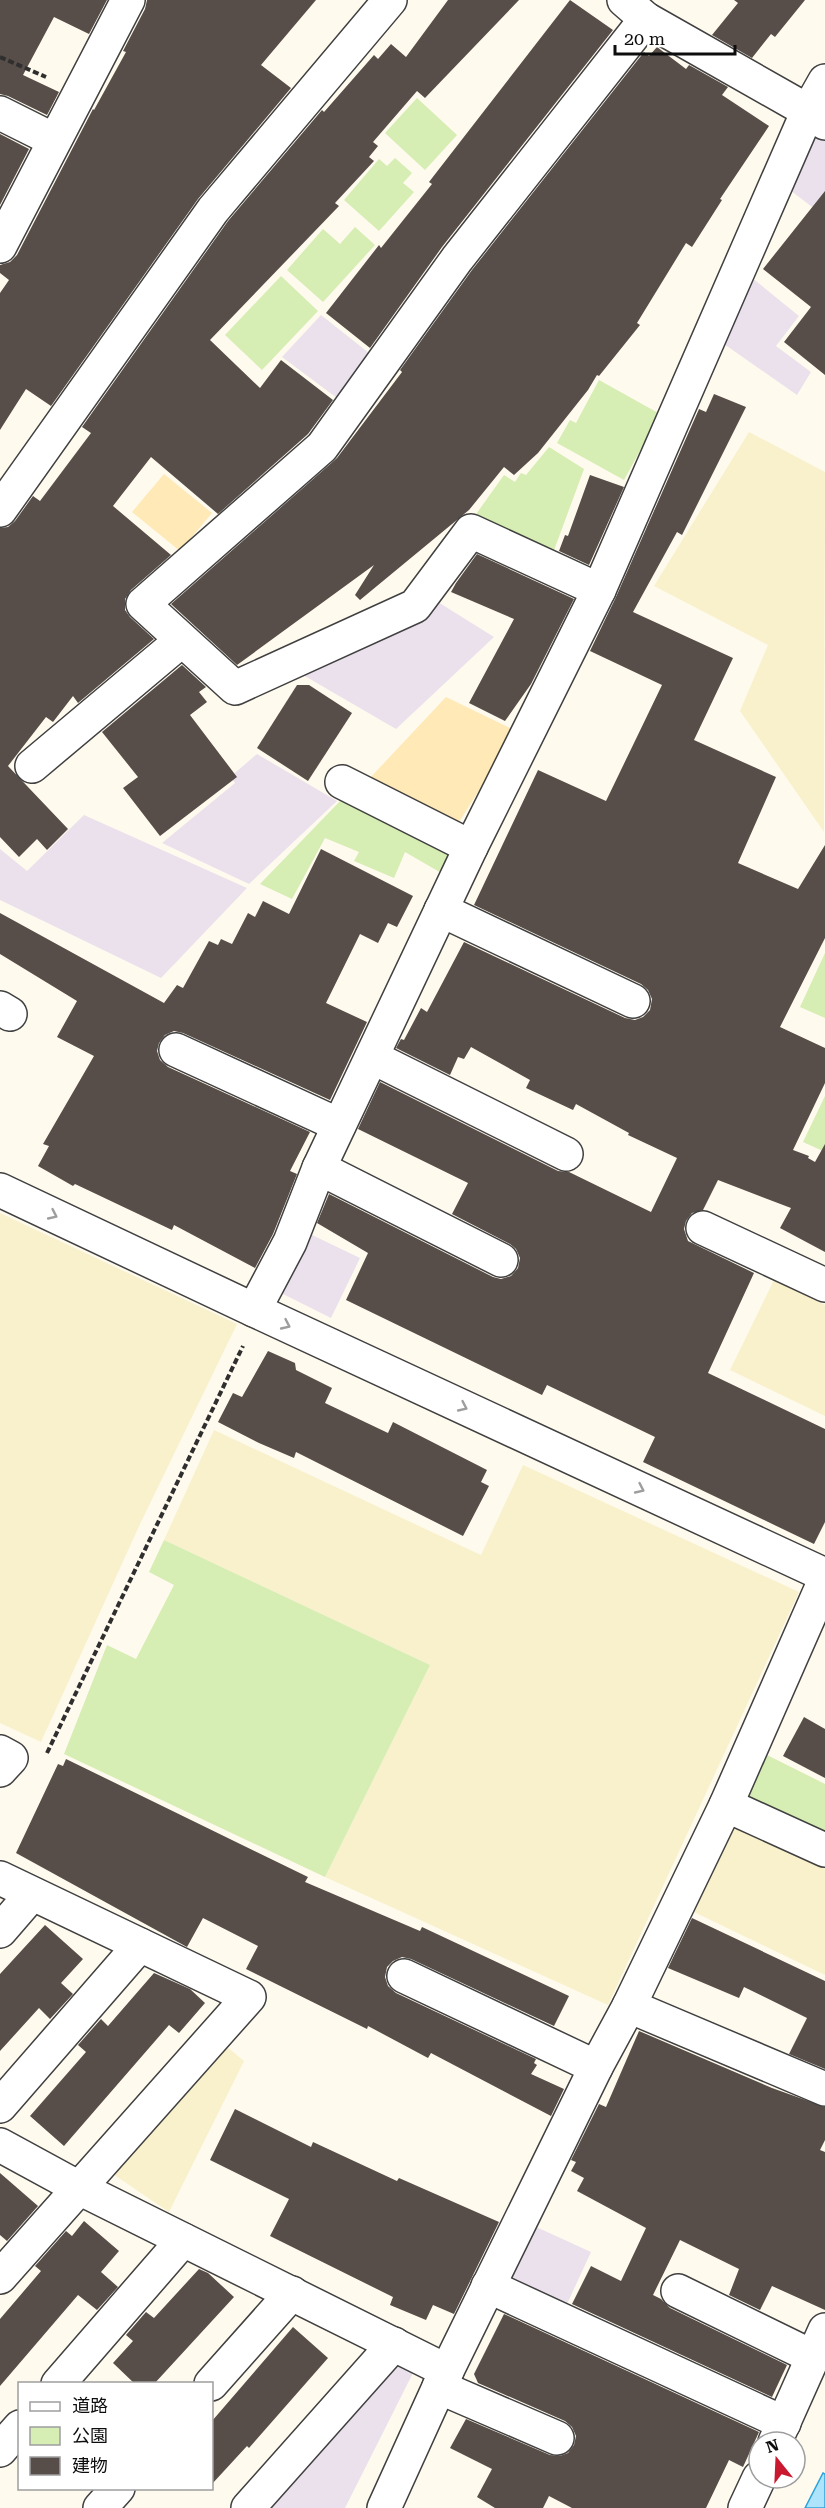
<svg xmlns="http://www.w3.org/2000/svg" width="825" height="2508" font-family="'Roboto Serif','Noto Sans JP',serif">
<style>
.industrial{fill:#ebe1ed}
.farmland{fill:#f8f1cb}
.green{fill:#d6edb3}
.sand{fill:#ffe9b6}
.water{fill:#ade4fc;stroke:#2da2da;stroke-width:1.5}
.building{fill:#574d49}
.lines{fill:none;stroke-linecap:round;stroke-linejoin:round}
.minor-casing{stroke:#404040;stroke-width:36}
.path{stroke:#2f2f2f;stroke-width:4;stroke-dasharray:6 3;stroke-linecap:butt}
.minor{stroke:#fff;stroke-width:33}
.oneway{stroke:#9e9e9e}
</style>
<rect width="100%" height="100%" fill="#fffaee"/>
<!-- industrial -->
<g class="industrial">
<polygon points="816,129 825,135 825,217 790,190"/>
<polygon points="751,277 799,316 776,346 811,372 797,395 724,344"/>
<polygon points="321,315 374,357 341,401 282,357"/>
<polygon points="438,602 494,637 396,729 303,675 425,620"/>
<polygon points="257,754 337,801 249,884 162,843 235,783 230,777"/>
<polygon points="84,815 247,888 161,978 0,900 0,849 27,871"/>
<polygon points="310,1234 360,1258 331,1318 281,1293"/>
<polygon points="534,2226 591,2252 567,2304 510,2278"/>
<polygon points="390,2362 413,2373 345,2508 260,2508"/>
</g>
<!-- farmland -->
<g class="farmland">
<polygon points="749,432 825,472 824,832 740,711 768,645 654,586"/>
<polygon points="0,1213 237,1324 140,1524 41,1742 0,1723"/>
<polygon points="774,1280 825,1305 825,1416 730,1370"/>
<polygon points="214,1430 481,1555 523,1465 799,1592 608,2005 325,1877 430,1665 164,1540"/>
<polygon points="733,1826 825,1867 825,1975 694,1912"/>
<polygon points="227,2047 244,2061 169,2212 110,2172"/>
</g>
<!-- green -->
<g class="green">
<polygon points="417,98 457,135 425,170 385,133"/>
<polygon points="395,158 412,173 403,183 414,192 379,231 344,200 379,159 387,166"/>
<polygon points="355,227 375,245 323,302 287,270 323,229 340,244"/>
<polygon points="281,276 318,311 262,370 225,335"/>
<polygon points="599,380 660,414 624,480 557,443 570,420 576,423"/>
<polygon points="549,447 584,469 553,553 474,517 504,475 515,482 521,473 526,475"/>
<polygon points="344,797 453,852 443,874 405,852 394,878 354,861 359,852 325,838 292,899 260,884"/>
<polygon points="825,953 825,1018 800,1007"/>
<polygon points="825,1096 825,1152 803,1142"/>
<polygon points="164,1540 430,1665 325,1877 64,1754 107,1645 136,1659 174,1585 149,1572"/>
<polygon points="765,1754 825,1784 825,1839 743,1796"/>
</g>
<!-- sand -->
<g class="sand">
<polygon points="164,474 212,513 180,551 132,512"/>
<polygon points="446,697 512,729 490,773 459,822 369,779"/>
</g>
<!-- water -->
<polygon class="water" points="823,2473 825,2474 825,2508 805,2508"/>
<!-- building -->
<g class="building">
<polygon points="0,0 107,0 89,34 54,17 23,75 59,92 47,115 8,96 0,94"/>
<polygon points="147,0 316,0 261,65 291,88 198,199 51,406 26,389 0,430 0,293 9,280 0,273 0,265 10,262 17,255 93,109 94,110 126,52 123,51 145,9"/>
<polygon points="448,0 519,0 425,98 417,91 373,142 378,146 369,157 374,161 335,203 339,206 210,340 260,388 281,360 333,400 308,434 218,514 151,457 113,506 171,555 131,590 125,599 125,610 130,617 154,639 78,703 73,696 53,722 46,717 8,766 68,829 47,850 37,839 19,857 0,837 0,528 8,527 15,521 33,496 40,501 91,433 82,427 228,221 322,110 324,112 374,55 378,59 391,44 406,57"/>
<polygon points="570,0 613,30 442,247 370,348 326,313 379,245 381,248 432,184 429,182"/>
<polygon points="734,0 805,0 775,37 771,34 752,58 712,35 738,3"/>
<polygon points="657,47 686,69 689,65 728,87 722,95 769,126 720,199 722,200 692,247 686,243 637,323 640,325 599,376 597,375 588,390 538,453 514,475 504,467 469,510 360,600 355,595 374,565 237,665 171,604 337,458 402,372 400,370 472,270 644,52 649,56"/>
<polygon points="0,134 29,149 0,205"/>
<polygon points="825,191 825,375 784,342 811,307 763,269"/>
<polygon points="714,394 746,407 682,535 677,532 633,612 733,658 694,740 776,777 738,863 798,889 825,845 825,938 780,1027 825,1048 825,1083 793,1150 809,1156 808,1158 815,1162 825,1144 825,1252 780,1228 791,1208 718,1180 703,1210 692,1213 686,1221 684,1229 688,1241 754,1273 708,1373 825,1429 825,1522 814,1544 643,1462 655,1437 547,1385 542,1395 346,1300 368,1253 317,1223 329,1194 493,1277 501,1279 511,1276 518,1268 520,1258 516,1249 510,1244 452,1214 468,1183 358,1129 380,1082 558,1171 569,1172 651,1212 677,1158 628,1135 629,1133 576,1104 573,1110 526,1088 530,1080 471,1047 464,1059 458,1057 450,1075 396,1048 401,1039 404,1040 421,1008 427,1012 464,942 625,1018 635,1020 643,1017 650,1010 652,999 648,990 641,984 474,905 538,770 606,801 662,685 590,651 616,597 699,409 706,412"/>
<polygon points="590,475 624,487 589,565 559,551 565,535 568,536"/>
<polygon points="477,554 574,599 531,684 505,721 469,703 514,619 451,592 456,583"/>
<polygon points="182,665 206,687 199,692 207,702 190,715 237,777 160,836 123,788 138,777 102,732"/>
<polygon points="297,685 309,685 352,713 308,781 257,748"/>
<polygon points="321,849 413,896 397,927 388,923 378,943 360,934 326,1003 367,1022 330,1100 183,1033 174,1031 165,1035 159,1043 157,1051 160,1060 168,1067 310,1132 290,1171 297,1174 273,1234 255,1268 174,1225 172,1230 75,1184 73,1186 38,1166 49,1146 43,1144 94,1056 57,1037 77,1001 0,954 0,913 164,1003 177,985 183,988 209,941 218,945 221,939 232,944 248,913 255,917 263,901 289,914"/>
<polygon points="268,1351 295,1363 296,1370 332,1388 325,1403 388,1433 393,1422 487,1470 481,1482 489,1486 463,1536 296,1452 294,1458 259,1443 218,1422 233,1393 242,1397"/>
<polygon points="804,1717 825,1729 825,1778 783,1756"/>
<polygon points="66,1759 308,1877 305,1882 420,1931 422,1927 569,1996 554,2026 411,1959 402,1957 393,1961 387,1967 385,1977 388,1986 396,1993 536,2059 534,2063 537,2065 531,2074 564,2089 551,2116 431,2053 428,2058 368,2026 367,2029 246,1969 258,1946 203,1918 187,1947 16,1853 58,1764 63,1766"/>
<polygon points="692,1918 825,1981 825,2069 789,2054 807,2018 744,1987 739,1998 668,1968"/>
<polygon points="45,1925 83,1959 61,1983 73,1994 50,2019 39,2008 0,2051 0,1974"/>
<polygon points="154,1973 190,1989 205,2003 179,2033 169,2025 64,2146 30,2116 86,2052 78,2045 101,2019 108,2026"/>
<polygon points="639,2031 772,2088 825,2107 825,2140 820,2150 825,2152 825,2310 772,2286 760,2310 729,2295 739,2269 680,2240 653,2295 661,2299 670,2308 787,2365 772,2397 572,2304 591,2266 621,2281 646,2228 577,2191 584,2178 571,2171 576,2162 571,2160 599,2104 606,2107"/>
<polygon points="235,2109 311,2147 313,2142 397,2181 399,2178 499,2222 454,2314 433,2305 426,2320 390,2305 393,2297 270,2236 289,2199 210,2160"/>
<polygon points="0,2173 38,2206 7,2241 0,2235"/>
<polygon points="84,2221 119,2251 101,2272 118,2287 97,2310 78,2295 0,2386 0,2319 41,2271 35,2266 66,2231 72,2236"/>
<polygon points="199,2269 208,2273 234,2297 154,2384 135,2384 113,2363 133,2341 126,2335 146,2312 154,2318"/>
<polygon points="504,2314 759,2432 743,2467 729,2460 706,2508 572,2508 549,2496 543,2508 495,2508 477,2497 492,2469 450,2448 466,2419 550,2455 560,2456 568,2453 574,2445 576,2436 572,2427 565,2421 478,2383 474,2374"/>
<polygon points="293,2327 328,2358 249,2448 247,2446 212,2484 212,2421"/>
</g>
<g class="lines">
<defs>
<g id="minor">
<polyline points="624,0 646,19 808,111 825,123"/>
<polyline points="0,113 54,140"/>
<polyline points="0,246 128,0"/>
<polyline points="0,510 213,210 390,0"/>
<polyline points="599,590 471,531 415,606 235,688 143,604 322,447 457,259 646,19"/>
<polyline points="32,766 182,640"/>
<polyline points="342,782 471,847"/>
<polyline points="441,910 633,1001"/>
<polyline points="0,1008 10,1014"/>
<polyline points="176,1050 339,1125"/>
<polyline points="372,1057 566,1154"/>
<polyline points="319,1168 501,1260"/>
<polyline points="0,1190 254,1310 825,1575"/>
<polyline points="703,1228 825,1285"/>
<polyline points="254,1310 290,1242 319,1168 471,847 599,590 808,111 825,81"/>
<polyline points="0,1752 11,1758 0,1770"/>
<polyline points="726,1805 825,1850"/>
<polyline points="0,1878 249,1997 0,2277"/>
<polyline points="0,1931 32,1894"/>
<polyline points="404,1976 596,2067"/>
<polyline points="629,2006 825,2089"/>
<polyline points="0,2106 140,1945"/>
<polyline points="0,2145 79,2188 447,2371"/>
<polyline points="488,2286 784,2423"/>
<polyline points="678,2291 813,2357"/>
<polyline points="58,2384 183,2240"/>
<polyline points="211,2384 292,2293"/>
<polyline points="439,2387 557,2438"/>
<polyline points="775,2442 825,2330"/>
<polyline points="0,2450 20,2427"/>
<polyline points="100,2508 118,2488"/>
<polyline points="248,2508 394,2344"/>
<polyline points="384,2508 439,2387 596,2067 629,2006 726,1805 825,1580"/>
<polyline points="745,2508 759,2478"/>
</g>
</defs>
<!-- minor casing -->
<use href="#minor" class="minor-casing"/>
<!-- path -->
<g class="path">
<polyline points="0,57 46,77"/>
<polyline points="47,1753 243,1346"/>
</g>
<!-- minor -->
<use href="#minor" class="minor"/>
</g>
<!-- one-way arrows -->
<defs><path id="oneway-chevron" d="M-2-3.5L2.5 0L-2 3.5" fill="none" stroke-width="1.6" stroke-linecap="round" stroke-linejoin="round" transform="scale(1.5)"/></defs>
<g class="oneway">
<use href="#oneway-chevron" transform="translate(53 1215) rotate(25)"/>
<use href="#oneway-chevron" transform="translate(286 1325) rotate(25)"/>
<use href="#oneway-chevron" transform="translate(463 1407) rotate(25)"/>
<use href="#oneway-chevron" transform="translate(640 1489) rotate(25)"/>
</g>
<!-- legend -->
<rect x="18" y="2382" width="195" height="108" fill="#ffffff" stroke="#9e9e9e" stroke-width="1.5"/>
<rect x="30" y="2402" width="30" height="9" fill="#ffffff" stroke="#9e9e9e" stroke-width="1.5"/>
<text x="72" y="2412" font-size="18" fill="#0d0d0d">道路</text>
<rect x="30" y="2427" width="30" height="18" fill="#d6edb3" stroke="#9e9e9e" stroke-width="1.5"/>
<text x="72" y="2442" font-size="18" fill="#0d0d0d">公園</text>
<rect x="30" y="2457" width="30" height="18" fill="#574d49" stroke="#9e9e9e" stroke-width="1.5"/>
<text x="72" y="2472" font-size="18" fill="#0d0d0d">建物</text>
<!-- north arrow -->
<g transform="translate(777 2460) rotate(342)"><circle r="28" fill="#ffffff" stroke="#9e9e9e" stroke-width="1.5"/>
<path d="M0-4.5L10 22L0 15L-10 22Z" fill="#ca182f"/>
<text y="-9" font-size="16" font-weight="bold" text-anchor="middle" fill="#0d0d0d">N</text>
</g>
<!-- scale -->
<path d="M615 45v9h120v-9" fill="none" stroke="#0d0d0d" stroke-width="3"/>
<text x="624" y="45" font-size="18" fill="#0d0d0d" stroke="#ffffff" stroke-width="4.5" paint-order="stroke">20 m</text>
</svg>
